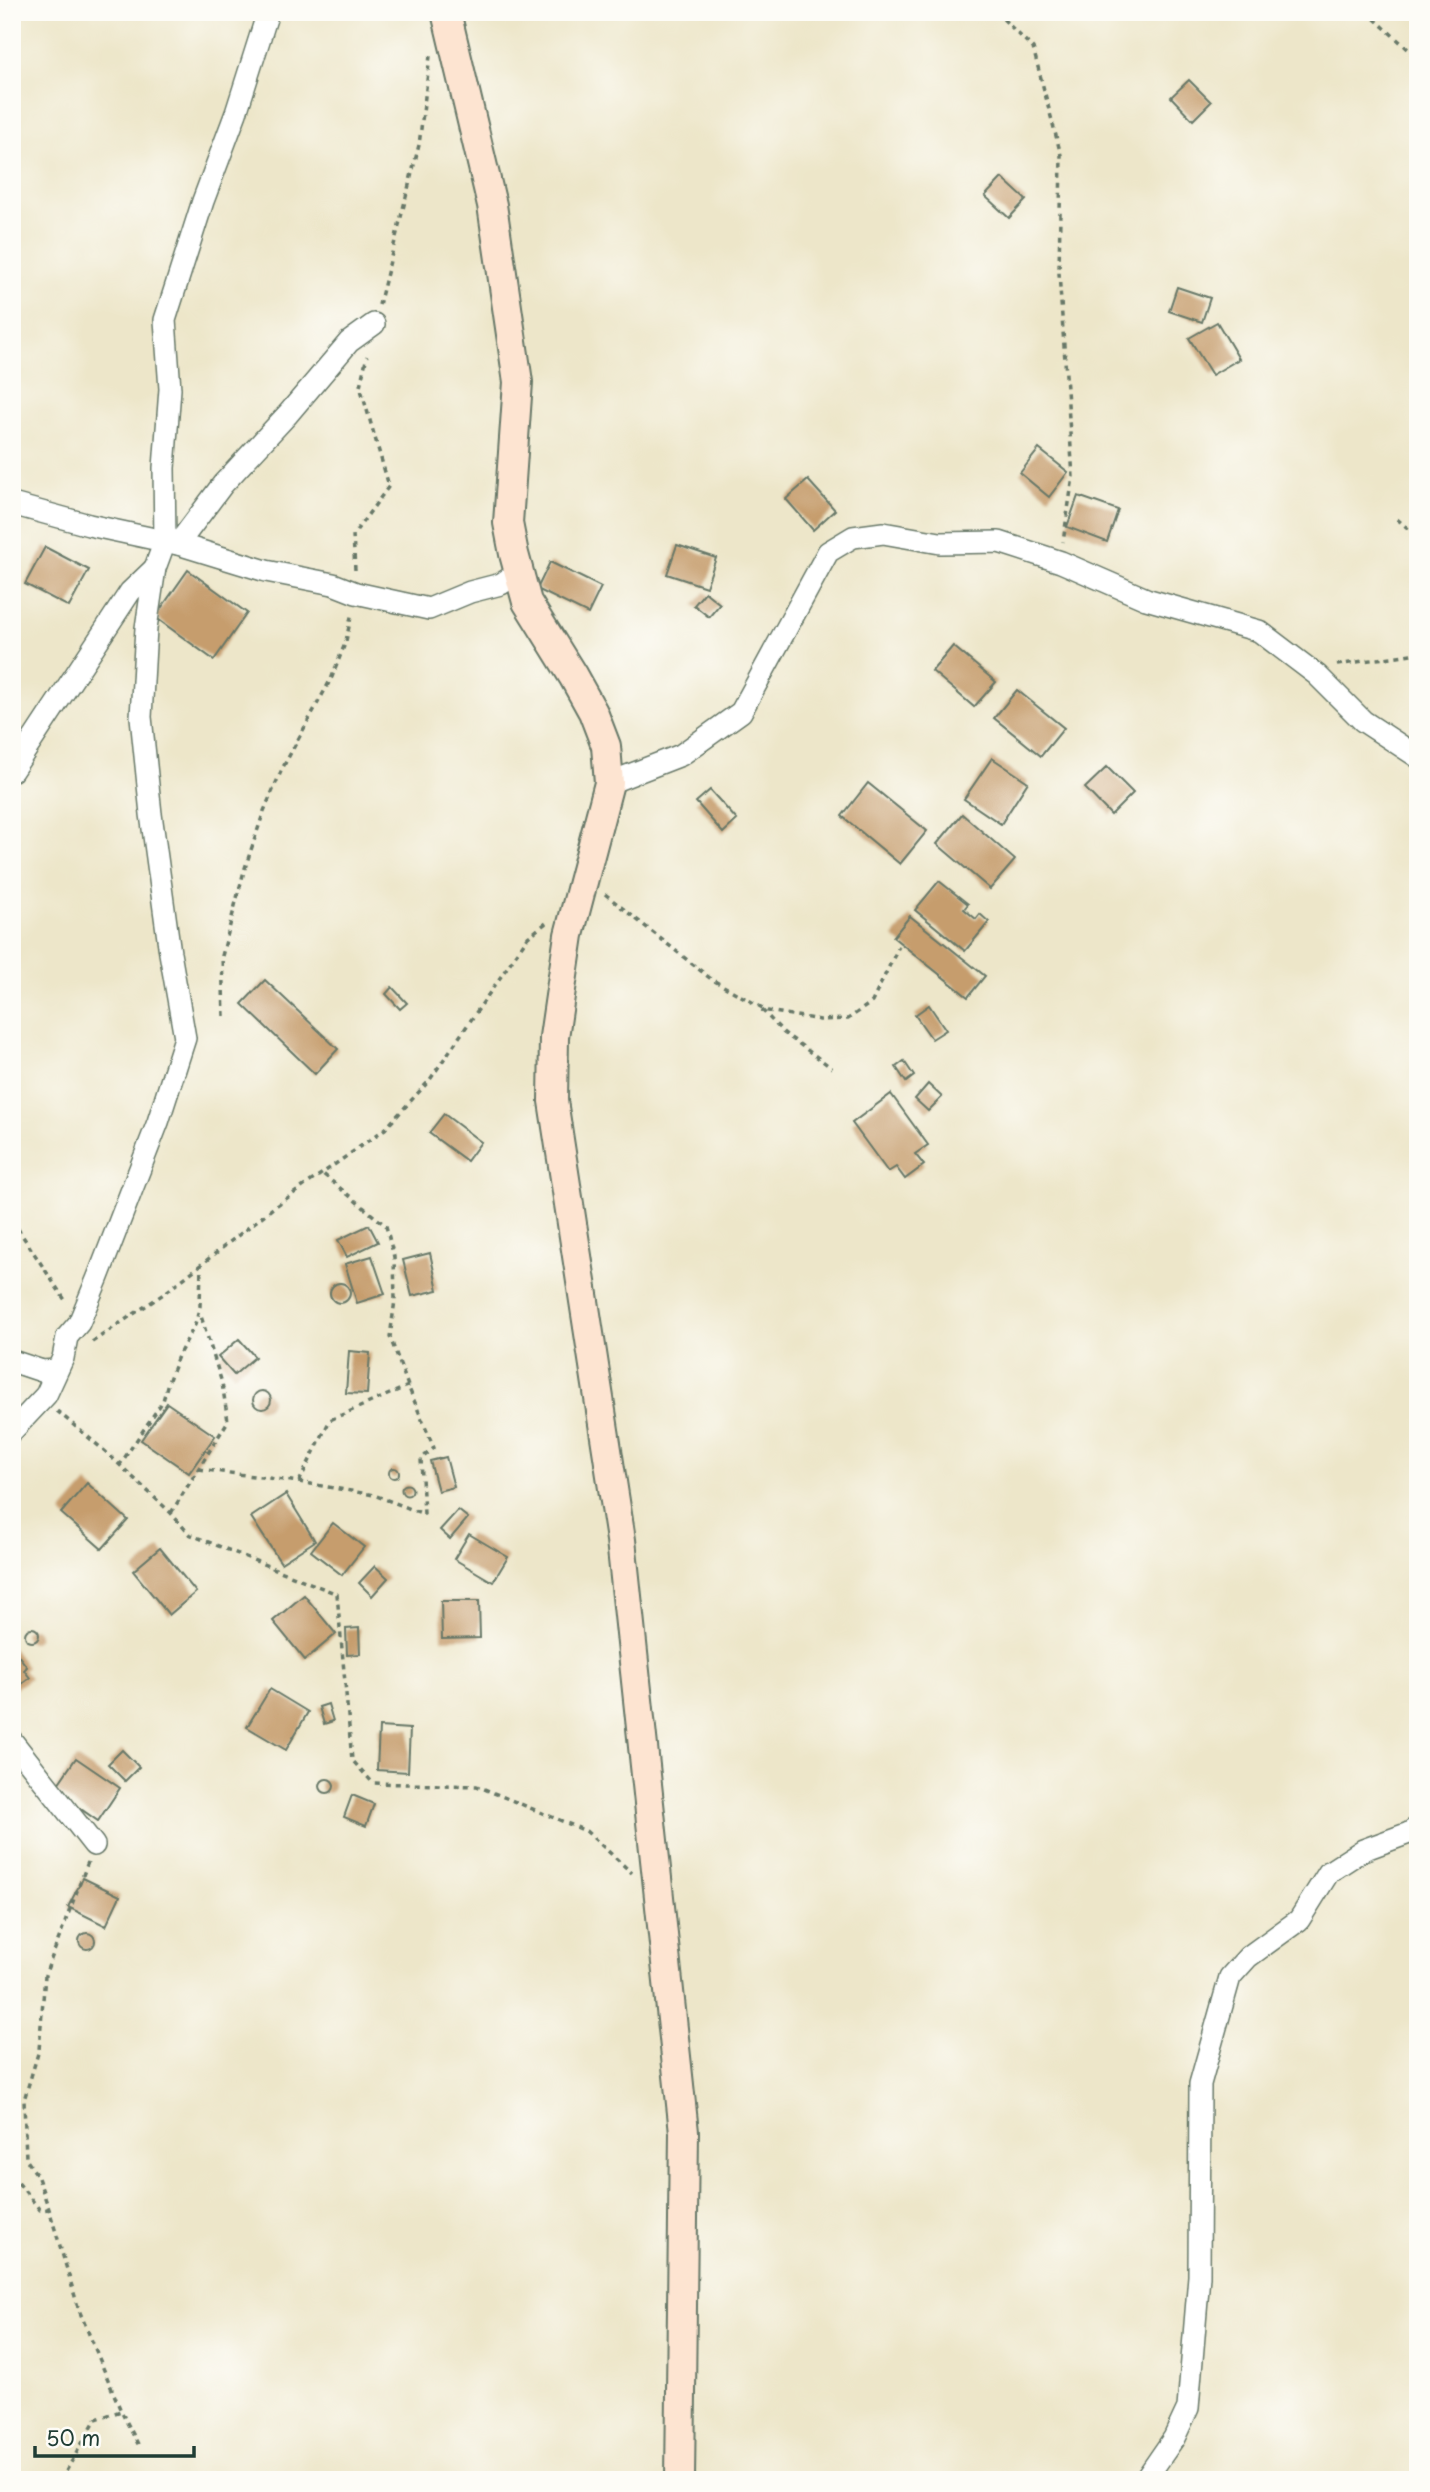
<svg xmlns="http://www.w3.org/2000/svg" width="1430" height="2492" font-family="'Playpen Sans',sans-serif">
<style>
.building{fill:#c69d6d}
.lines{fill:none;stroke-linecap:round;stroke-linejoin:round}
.street-casing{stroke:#677868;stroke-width:24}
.secondary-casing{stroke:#677868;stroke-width:32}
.path{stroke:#677868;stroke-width:3.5;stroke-dasharray:5 5;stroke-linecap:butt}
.street{stroke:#fff;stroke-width:21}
.secondary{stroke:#fde4d1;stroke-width:28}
</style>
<rect width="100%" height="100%" fill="#fdfcf7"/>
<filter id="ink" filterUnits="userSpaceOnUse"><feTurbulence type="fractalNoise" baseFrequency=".0143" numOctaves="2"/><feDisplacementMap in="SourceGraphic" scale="14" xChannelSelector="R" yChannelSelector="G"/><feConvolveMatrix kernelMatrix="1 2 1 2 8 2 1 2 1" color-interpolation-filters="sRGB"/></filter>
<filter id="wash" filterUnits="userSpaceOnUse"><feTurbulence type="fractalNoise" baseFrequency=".00686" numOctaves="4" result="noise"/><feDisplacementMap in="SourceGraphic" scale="28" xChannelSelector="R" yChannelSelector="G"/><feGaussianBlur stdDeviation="1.57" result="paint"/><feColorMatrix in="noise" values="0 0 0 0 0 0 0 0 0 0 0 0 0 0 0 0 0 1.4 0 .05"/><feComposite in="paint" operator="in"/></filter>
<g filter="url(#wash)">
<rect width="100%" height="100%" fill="#ede6c9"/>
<g id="blocks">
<!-- building -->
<g class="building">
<polygon points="1189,80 1211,102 1193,120 1171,97"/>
<polygon points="1002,178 1026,200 1009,218 985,196"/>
<polygon points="1177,287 1210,298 1202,322 1169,311"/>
<polygon points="1217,322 1239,359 1212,375 1189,338"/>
<polygon points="1039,449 1068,472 1049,497 1020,473"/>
<polygon points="808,480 835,510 813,530 786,499"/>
<polygon points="1078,496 1118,510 1107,542 1067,527"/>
<polygon points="677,545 716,558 706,587 667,574"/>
<polygon points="45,547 89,570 69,607 25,584"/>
<polygon points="550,562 601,587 588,614 537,589"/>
<polygon points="188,570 247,613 214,660 155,617"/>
<polygon points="705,592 720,604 709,617 694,605"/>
<polygon points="953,646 996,682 974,707 932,671"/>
<polygon points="1017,690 1064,728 1041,756 994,718"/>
<polygon points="992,758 1028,782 1001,824 964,799"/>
<polygon points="1107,767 1133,793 1111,815 1085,788"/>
<polygon points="868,783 927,831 900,864 842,816"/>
<polygon points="710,790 737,820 723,833 696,802"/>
<polygon points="962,814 1015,860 990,889 937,844"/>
<polygon points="939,881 968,904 964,909 976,919 980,914 989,922 965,951 915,910"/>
<polygon points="910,916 985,976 968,997 893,937"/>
<polygon points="265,980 338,1049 315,1074 242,1004"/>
<polygon points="392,987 407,1003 400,1009 386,994"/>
<polygon points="929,1005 946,1030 932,1039 915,1015"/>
<polygon points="904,1061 914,1076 906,1082 896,1067"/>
<polygon points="928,1084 942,1097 928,1111 915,1099"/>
<polygon points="891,1094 928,1145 915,1154 924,1165 905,1179 896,1167 888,1172 852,1123"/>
<polygon points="444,1114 481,1142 467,1161 429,1133"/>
<polygon points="369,1225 378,1242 347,1257 338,1240"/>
<polygon points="430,1253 438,1290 412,1296 403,1260"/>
<polygon points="372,1256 385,1294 357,1303 345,1264"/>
<circle cx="340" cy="1293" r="10"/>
<polygon points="239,1339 255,1357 234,1375 218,1357"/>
<polygon points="349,1351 370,1353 367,1394 346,1393"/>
<circle cx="262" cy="1400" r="9"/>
<polygon points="167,1403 215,1436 189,1473 141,1440"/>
<polygon points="446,1457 454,1487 438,1491 430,1461"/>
<circle cx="394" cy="1473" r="5"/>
<polygon points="87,1483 128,1520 102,1549 61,1513"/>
<circle cx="407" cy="1490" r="5.5"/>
<polygon points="286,1494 315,1541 281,1563 251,1517"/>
<polygon points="458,1510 468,1518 450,1539 440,1530"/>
<polygon points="333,1523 364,1547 342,1575 311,1551"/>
<polygon points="469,1534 508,1557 493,1582 454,1559"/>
<polygon points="160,1548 196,1592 169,1615 133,1571"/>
<polygon points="375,1566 388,1578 372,1596 359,1583"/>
<polygon points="304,1595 336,1634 305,1660 273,1621"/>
<polygon points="441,1601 479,1601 480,1638 442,1639"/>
<circle cx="32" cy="1635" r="7"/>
<polygon points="359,1628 360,1654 347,1655 346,1629"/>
<polygon points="12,1647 27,1667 24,1670 30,1678 12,1691"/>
<polygon points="270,1689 308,1712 286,1750 247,1727"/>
<polygon points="328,1704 333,1721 324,1724 319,1707"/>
<polygon points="379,1727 410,1729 408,1772 377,1770"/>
<polygon points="122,1750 139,1767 125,1781 108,1764"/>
<polygon points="76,1758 120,1788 98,1821 54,1790"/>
<circle cx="327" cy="1786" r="7"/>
<polygon points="352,1795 374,1804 366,1826 344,1817"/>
<polygon points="83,1878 120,1896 106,1926 68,1907"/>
<circle cx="87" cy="1941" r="8"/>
</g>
</g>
</g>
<g filter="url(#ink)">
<use href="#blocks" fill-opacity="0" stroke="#677868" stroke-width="2"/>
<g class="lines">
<defs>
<g id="street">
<polyline points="12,504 89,525 178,544 266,571 333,584 356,593 429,609 470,592 501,584 519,572"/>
<polyline points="178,544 223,484 288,414 349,342 374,324"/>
<polyline points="12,771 130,592 155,568"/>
<polyline points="609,783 681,755 741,712 828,552 853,537 883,533 940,543 999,542 1061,562 1146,599 1259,631 1317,675 1363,721 1418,757"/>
<polyline points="12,1361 42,1371 57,1370"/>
<polyline points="12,1431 46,1395 63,1358 67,1337 79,1323 98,1277 158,1122 185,1038 170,953 151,814 141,717 146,628 155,568 165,541 164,468 170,389 165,320 203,201 236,113 268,12"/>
<polyline points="12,1741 94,1845"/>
<polyline points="1145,2480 1174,2438 1188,2408 1199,2276 1200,2084 1230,1977 1248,1957 1299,1920 1329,1872 1363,1850 1409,1833 1418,1827"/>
</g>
<polyline id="secondary" points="446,12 492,205 518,382 508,523 514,554 527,602 573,676 593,712 606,746 609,783 569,935 554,1037 553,1101 621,1540 684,2132 680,2480"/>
</defs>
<!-- street casing -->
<use href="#street" class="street-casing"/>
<!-- secondary casing -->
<use href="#secondary" class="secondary-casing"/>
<!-- path -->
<g class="path">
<polyline points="996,12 1033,48 1061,155 1059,273 1073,477 1063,542"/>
<polyline points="1367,12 1418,58"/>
<polyline points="1200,20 1203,12"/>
<polyline points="379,305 419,145 430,56"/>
<polyline points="1397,519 1418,537"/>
<polyline points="355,570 353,535 389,486 360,386 367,356"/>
<polyline points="1337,665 1418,653"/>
<polyline points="605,894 711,979 768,1011 820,1020 848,1019 872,1002 899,946"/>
<polyline points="762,1010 784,1033 832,1068"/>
<polyline points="224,1016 222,956 244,871 264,811 282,769 332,677 346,641 352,612"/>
<polyline points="12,1220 65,1300"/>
<polyline points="92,1342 165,1293 273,1208 385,1129 429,1081 528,937 546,923"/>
<polyline points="57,1411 106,1452 171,1513 189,1534 337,1594 352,1760 373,1783 477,1786 586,1831 632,1873"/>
<polyline points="119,1466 163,1401 168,1382 178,1356 195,1325 200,1306 201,1264"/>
<polyline points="199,1469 299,1482 374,1495 424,1514 421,1459 434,1448 408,1386 390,1337 395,1300 394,1257 386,1226 323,1174"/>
<polyline points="299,1482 330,1420 408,1386"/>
<polyline points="171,1513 228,1421 222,1383 200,1313"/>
<polyline points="88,1862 45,1975 39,2050 24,2100 26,2159 37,2175 49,2209 79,2310 121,2411 139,2446"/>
<polyline points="12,2175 40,2210 49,2209"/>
<polyline points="61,2480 96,2419 121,2411"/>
</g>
<!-- street -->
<use href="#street" class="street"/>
<!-- secondary -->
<use href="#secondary" class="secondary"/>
</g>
</g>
<!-- margin -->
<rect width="1430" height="2492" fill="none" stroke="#fdfcf7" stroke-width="42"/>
<!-- scale -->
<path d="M35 2446v10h159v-10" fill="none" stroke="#1f3d34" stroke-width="3.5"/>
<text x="46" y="2446" font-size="21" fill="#1f3d34" stroke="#fdfcf7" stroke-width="5" paint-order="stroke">50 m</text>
</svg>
